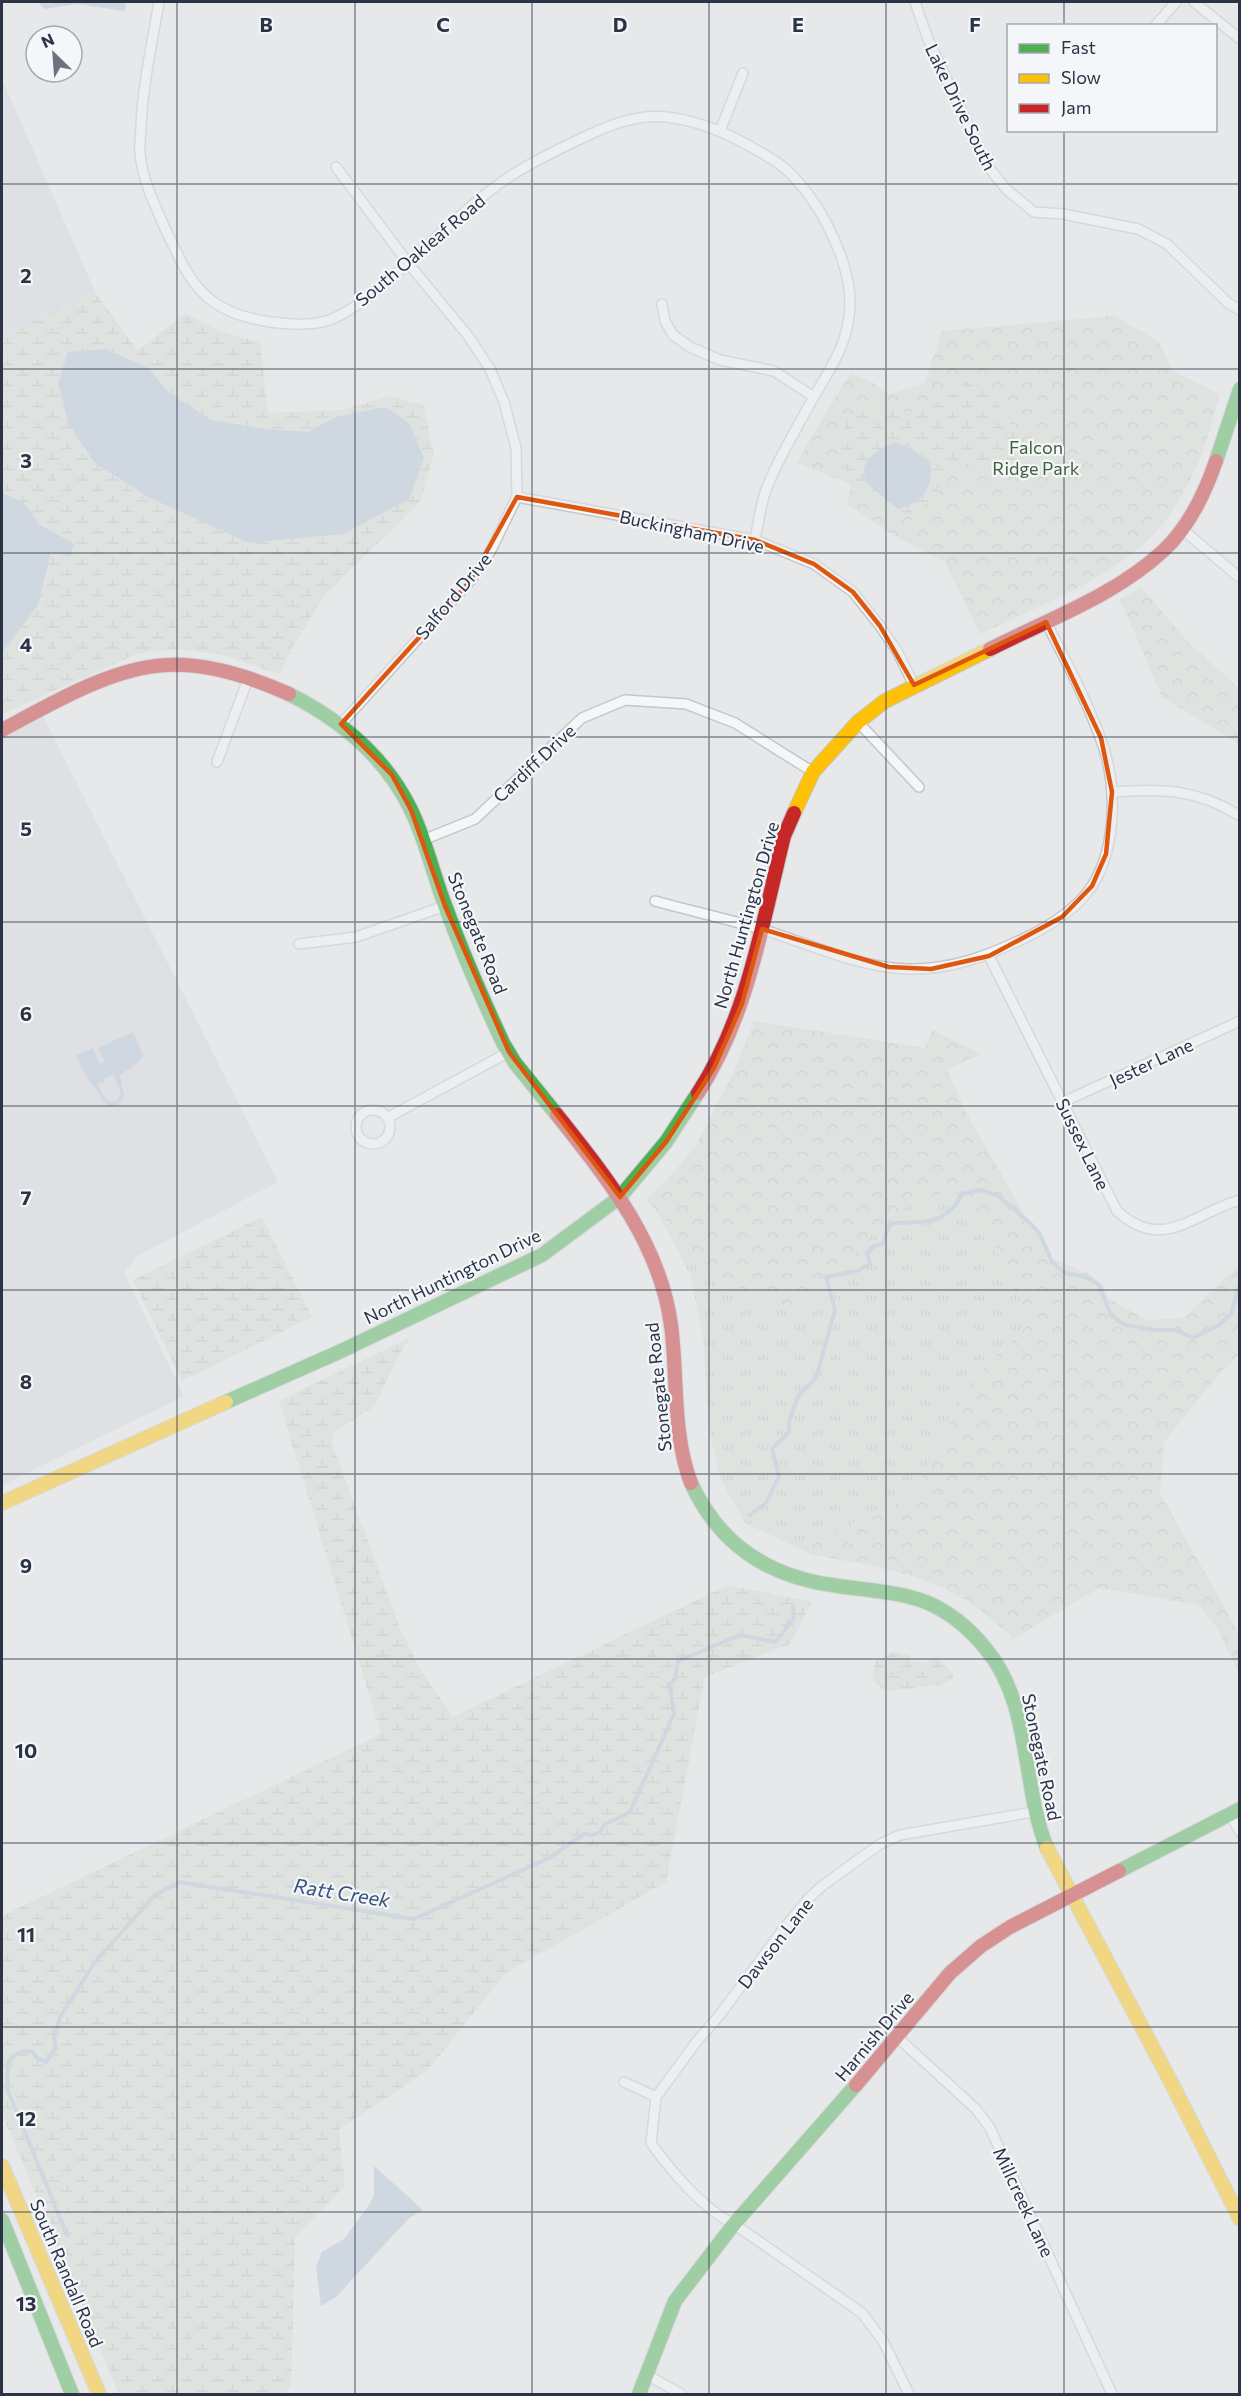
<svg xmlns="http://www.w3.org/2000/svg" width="1241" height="2396" font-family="Commissioner,sans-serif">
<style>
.built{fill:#d4d7dd}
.grass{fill:url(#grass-tufts)}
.forest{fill:url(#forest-crowns)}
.wetland{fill:url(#wetland-marsh)}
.water{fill:#b4c4d5;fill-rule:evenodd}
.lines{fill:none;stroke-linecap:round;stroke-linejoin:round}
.stream{stroke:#b4c4d5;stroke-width:4}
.street-casing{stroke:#c4c6c8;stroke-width:12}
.fast-casing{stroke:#c4c6c8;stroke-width:16}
.slow-casing{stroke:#c4c6c8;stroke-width:16}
.jam-casing{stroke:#c4c6c8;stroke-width:16}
.street{stroke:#f5f6f7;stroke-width:9}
.fast{stroke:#4caf50;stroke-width:14}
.slow{stroke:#ffc107;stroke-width:14}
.jam{stroke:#c62828;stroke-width:14}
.marked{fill:none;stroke:#df570f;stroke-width:4.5;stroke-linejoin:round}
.grid{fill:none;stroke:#2b3445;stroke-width:1.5;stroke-opacity:0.55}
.labels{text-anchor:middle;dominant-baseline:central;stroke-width:4.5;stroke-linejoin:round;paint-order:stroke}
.street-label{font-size:18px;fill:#2b3445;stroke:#f4f6f9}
.park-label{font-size:18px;fill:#3f6138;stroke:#f4f6f9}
.water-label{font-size:20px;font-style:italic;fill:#34527a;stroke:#f4f6f9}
.grid-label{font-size:20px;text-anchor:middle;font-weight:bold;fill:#2b3445;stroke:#f4f6f9;stroke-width:4.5;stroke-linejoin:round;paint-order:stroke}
</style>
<defs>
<pattern id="grass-tufts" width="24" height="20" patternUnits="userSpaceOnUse" patternTransform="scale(1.5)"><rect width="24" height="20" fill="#d6ded6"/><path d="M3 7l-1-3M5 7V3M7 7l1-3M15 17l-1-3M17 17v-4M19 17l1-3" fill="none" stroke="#b8bfb9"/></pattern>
<pattern id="forest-crowns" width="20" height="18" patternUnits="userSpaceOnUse" patternTransform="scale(1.5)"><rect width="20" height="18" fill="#d6ded6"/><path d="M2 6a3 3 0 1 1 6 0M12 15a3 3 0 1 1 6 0" fill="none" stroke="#b8bfb9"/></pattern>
<pattern id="wetland-marsh" width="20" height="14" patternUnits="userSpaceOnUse" patternTransform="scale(1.5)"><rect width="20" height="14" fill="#d6ded6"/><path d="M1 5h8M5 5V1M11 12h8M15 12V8" fill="none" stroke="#b8bfb9"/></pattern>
</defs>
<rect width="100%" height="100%" fill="#e6e8ea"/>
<!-- built -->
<g class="built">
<polygon points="2,79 95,292 2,337"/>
<polygon points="43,716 278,1182 137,1256 124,1273 184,1396 2,1485 2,739"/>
</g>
<!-- grass -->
<polygon class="grass" points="965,1184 1031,1322 972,1379 912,1496 811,1544 813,1555 745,1523 720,1478 709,1430 703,1336 690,1274 658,1213 721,1284 800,1314 892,1213"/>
<!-- forest -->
<g class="forest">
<path d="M1115 316 1159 342 1173 371 1220 394C1212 418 1207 445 1196 468 1185 491 1171 516 1154 534 1108 581 1038 606 980 634L945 562 893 535 847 504 851 484 797 463 814 432 851 373 872 382 889 394 925 383 942 331Z"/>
<polygon points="1141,587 1190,644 1239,688 1239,744 1162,697 1120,599"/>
<path d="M754 1021 925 1048 932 1030 981 1054 947 1070 966 1112 1016 1200 1053 1259 1087 1273 1102 1284 1108 1298 1147 1320 1183 1318 1239 1265V1355L1219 1374 1164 1442 1160 1493 1239 1633V1674L1216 1626 1198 1605 1099 1588 1013 1639C956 1578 893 1569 813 1555L810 1544 912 1496 972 1379 1031 1322 965 1185 892 1213 800 1314 721 1284 646 1199 667 1180 695 1147 734 1071Z"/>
</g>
<!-- wetland -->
<g class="wetland">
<polygon points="95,292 138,351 185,313 219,331 260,343 268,413 341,410 390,396 423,405 434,453 421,501 324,596 293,646 280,674 218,654 178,649 139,653 2,714 2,337"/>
<path d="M970 382C1000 399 1009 420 1023 450L1015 460 946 471 932 501 906 515 893 514 858 488 839 459 838 437 849 419 859 410 875 407 916 413 942 400Z"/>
<polygon points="262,1217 312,1317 182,1381 133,1280"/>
<polygon points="409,1338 390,1373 375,1406 333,1433 331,1441 400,1628 419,1667 453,1717 728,1585 812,1602 790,1644 705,1677 666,1882 505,1974 428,2070 339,2129 345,2185 295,2238 291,2386 286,2394 119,2394 2,2114 2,1916 381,1734 279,1401"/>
<polygon points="893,1652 909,1655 912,1661 924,1663 937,1657 953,1674 952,1680 942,1685 884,1691 872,1678 875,1662"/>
</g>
<!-- water -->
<g class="water">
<polygon points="39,2 126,2 125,11 77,4 44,9"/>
<polygon points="105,349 148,368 169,393 211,420 265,429 308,432 336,417 385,407 409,423 424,458 409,499 343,534 249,543 148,497 94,462 69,424 58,383 68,352"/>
<path d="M896 442 915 451 930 463C935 487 921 504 898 509 891 503 872 489 868 483 854 462 880 448 896 442Z"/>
<polygon points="2,493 23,502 39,524 74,544 69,556 51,552 38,605 2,653"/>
<path d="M133 1032 143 1055 140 1061 120 1075 124 1097 118 1105 109 1106C100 1101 101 1094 95 1088 86 1079 82 1067 76 1055L93 1048 99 1063H103L104 1060 98 1048ZM114 1074 121 1094 117 1101 111 1102 104 1097 97 1083 105 1082 104 1079Z"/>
<polygon points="374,2166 423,2210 409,2218 336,2297 321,2306 316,2266 322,2252 344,2239 367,2208 374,2196"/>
</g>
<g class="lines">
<!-- stream -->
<g class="stream">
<path d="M750 1515 766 1503 779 1476 772 1449 789 1432V1422L798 1396 816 1378 835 1310 826 1277 857 1271 870 1264 867 1253 874 1246 882 1244 891 1223C922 1222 946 1226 962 1194L980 1190 997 1195 1031 1224 1040 1234 1052 1262 1065 1273 1086 1277 1099 1285 1111 1315 1125 1325 1154 1330H1176L1193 1338 1219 1325 1231 1314 1240 1282"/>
<path d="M67 2235 8 2091C7 2069 4 2051 32 2051L37 2058 46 2062 56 2048 54 2039 60 2017 95 1962 154 1896 179 1882 414 1919 549 1858 584 1834 592 1835 600 1832 604 1825 630 1812 674 1714 670 1685 675 1679 678 1661 740 1635 776 1642 794 1617 793 1607"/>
</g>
<defs>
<g id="street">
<path d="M159 2C152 43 143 84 141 126 141 135 139 144 140 153 142 179 154 203 164 226 191 284 202 311 270 322 288 324 309 326 326 321 356 312 397 273 421 251 450 225 479 197 512 175 534 161 557 150 580 139 607 126 635 114 666 117 706 121 741 140 775 161 813 186 851 258 850 304 849 344 831 367 812 400 798 426 782 452 770 480 761 498 759 521 755 540"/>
<polyline points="915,2 928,39 986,164 1006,189 1034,212 1063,214 1138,229 1167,244 1228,303 1240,310"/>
<polyline points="1194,2 1240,39"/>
<polyline points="1155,26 1176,2"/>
<polyline points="720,131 743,73"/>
<polyline points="336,167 408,263 469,337 490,369 504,402 516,448 517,497 490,552 471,580 341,724"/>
<polyline points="662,304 665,321 673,335 690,347 720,360 774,371 814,397"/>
<polyline points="517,497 755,540 814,564 853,592 880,626 897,651 914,685"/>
<polyline points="1182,529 1240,578"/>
<polyline points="858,722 919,787"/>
<polyline points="217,762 248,679"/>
<path d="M1112 792C1160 788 1198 789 1240 816"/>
<polyline points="423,840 475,819 582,718 625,700 686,704 735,723 813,772"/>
<path d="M655 901C691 911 728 919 764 930 810 944 860 968 908 969 951 970 987 956 1025 938 1050 926 1076 910 1092 886 1118 845 1117 780 1100 737 1085 697 1065 659 1046 622"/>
<polyline points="299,944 356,937 445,906"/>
<path d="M989 956 1117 1211C1163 1253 1193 1213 1240 1200"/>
<polyline points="1063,1102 1240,1021"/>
<circle cx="373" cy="1127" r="17"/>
<polyline points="387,1118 509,1052"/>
<polyline points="1230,1814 1240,1832"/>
<polyline points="896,2036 976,2109 990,2128 1112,2394"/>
<polyline points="624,2082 656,2097"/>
<polyline points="647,2375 681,2394"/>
<path d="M909 2394 883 2341 862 2313 734 2224C703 2209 671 2171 651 2143L656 2097 697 2041 719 2016 781 1932 808 1899 822 1886 880 1844 900 1835 1033 1812"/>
</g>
<g id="fast">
<polyline points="1216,461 1240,389"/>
<path d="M289 694C341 720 384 756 410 808 426 840 433 875 446 908 462 952 483 1000 503 1043L515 1063 557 1115"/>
<polyline points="226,1402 339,1352 542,1255 620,1197 666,1142 698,1093"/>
<path d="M691 1483C719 1544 767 1576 832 1585 863 1590 896 1591 926 1602 950 1612 970 1629 986 1649 1032 1704 1021 1784 1047 1848"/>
<polyline points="1119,1871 1240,1809"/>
<polyline points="2,2220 72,2394"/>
<polyline points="639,2394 675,2301 734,2224 856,2085"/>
</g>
<g id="slow">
<polyline points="794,813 813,772 858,722 885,701 990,649"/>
<polyline points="2,1503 226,1402"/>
<polyline points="1047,1848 1172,2084 1240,2219"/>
<polyline points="2,2166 99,2394"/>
</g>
<g id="jam">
<path d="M990 649C1047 620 1116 595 1163 551 1188 528 1205 493 1216 461"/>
<path d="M2 730C51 704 112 667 168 665 208 663 253 678 289 694"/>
<path d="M698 1093C748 1016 762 924 784 836L794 813"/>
<path d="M557 1115C607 1178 660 1243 671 1325 678 1377 672 1433 691 1483"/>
<polyline points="856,2085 950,1973 981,1946 1010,1927 1119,1871"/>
</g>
</defs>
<!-- street casing -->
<use href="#street" class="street-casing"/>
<!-- fast casing -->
<use href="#fast" class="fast-casing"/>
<!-- slow casing -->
<use href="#slow" class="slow-casing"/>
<!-- jam casing -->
<use href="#jam" class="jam-casing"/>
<!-- street -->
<use href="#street" class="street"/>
<!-- fast -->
<use href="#fast" class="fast"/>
<!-- slow -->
<use href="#slow" class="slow"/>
<!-- jam -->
<use href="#jam" class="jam"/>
</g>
<!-- marked area -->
<path d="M0 0H1241V2396H0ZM517 497 755 540 814 564 853 592 880 626 914 685 1046 622 1101 738 1112 792 1106 854 1092 886 1062 917 989 956 931 969 889 967 762 929 742 1004 714 1068 666 1142 620 1197 509 1052 445 906 411 810 392 775 341 724 471 580Z" fill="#e6e8ea" fill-opacity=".55" fill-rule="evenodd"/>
<path class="marked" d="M517 497 755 540 814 564 853 592 880 626 914 685 1046 622 1101 738 1112 792 1106 854 1092 886 1062 917 989 956 931 969 889 967 762 929 742 1004 714 1068 666 1142 620 1197 509 1052 445 906 411 810 392 775 341 724 471 580Z"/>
<!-- grid -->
<path class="grid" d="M177 2V2394M355 2V2394M532 2V2394M709 2V2394M886 2V2394M1064 2V26M1064 130V2394M2 184H1240M2 369H1240M2 553H1240M2 737H1240M2 922H1240M2 1106H1240M2 1290H1240M2 1474H1240M2 1659H1240M2 1843H1240M2 2027H1240M2 2212H1240"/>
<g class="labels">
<!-- street labels -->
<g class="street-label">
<text transform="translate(961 107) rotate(64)">Lake Drive South</text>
<text transform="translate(420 250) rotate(-40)">South Oakleaf Road</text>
<text transform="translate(692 531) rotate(12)">Buckingham Drive</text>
<text transform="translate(453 596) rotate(-50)">Salford Drive</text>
<text transform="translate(534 763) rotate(-43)">Cardiff Drive</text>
<text transform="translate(746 915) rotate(-74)">North Huntington Drive</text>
<text transform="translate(478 933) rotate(68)">Stonegate Road</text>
<text transform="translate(1151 1062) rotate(-25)">Jester Lane</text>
<text transform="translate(1083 1144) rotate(64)">Sussex Lane</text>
<text transform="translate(452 1276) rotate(-26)">North Huntington Drive</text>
<text transform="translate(658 1387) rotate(-96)">Stonegate Road</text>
<text transform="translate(1042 1757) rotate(78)">Stonegate Road</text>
<text transform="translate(775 1943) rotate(-52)">Dawson Lane</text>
<text transform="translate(874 2036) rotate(-50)">Harnish Drive</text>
<text transform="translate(1024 2202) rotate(65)">Millcreek Lane</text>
<text transform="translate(67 2273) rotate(67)">South Randall Road</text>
</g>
<!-- park labels -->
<g class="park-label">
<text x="1036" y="447">Falcon<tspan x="1036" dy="21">Ridge Park</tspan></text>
</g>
<!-- water labels -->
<g class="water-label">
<text transform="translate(342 1892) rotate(9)">Ratt Creek</text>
</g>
</g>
<g class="grid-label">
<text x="266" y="32">B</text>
<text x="443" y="32">C</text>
<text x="620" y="32">D</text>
<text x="798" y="32">E</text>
<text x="975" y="32">F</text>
<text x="26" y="283">2</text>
<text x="26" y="468">3</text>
<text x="26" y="652">4</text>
<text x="26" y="836">5</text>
<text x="26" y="1021">6</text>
<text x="26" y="1205">7</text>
<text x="26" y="1389">8</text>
<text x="26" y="1573">9</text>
<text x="26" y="1758">10</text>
<text x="26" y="1942">11</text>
<text x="26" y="2126">12</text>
<text x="26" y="2311">13</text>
</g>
<!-- border -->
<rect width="1241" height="2396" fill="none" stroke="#2b3445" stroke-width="6"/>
<!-- legend -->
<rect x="1007" y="24" width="210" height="108" fill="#f4f6f9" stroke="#a4a8b1" stroke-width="1.5"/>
<rect x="1019" y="44" width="30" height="9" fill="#4caf50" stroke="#a4a8b1" stroke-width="1.5"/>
<text x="1061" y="54" font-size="18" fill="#2b3445">Fast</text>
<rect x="1019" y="74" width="30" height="9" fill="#ffc107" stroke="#a4a8b1" stroke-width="1.5"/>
<text x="1061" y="84" font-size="18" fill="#2b3445">Slow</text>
<rect x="1019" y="104" width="30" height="9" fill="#c62828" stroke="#a4a8b1" stroke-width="1.5"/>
<text x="1061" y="114" font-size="18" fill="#2b3445">Jam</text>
<!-- north arrow -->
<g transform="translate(54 54) rotate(335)"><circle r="28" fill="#f4f6f9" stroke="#a4a8b1" stroke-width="1.5"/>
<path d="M0-4.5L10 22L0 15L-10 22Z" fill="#6c737f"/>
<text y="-9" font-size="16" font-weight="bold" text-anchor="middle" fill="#2b3445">N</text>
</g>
</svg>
